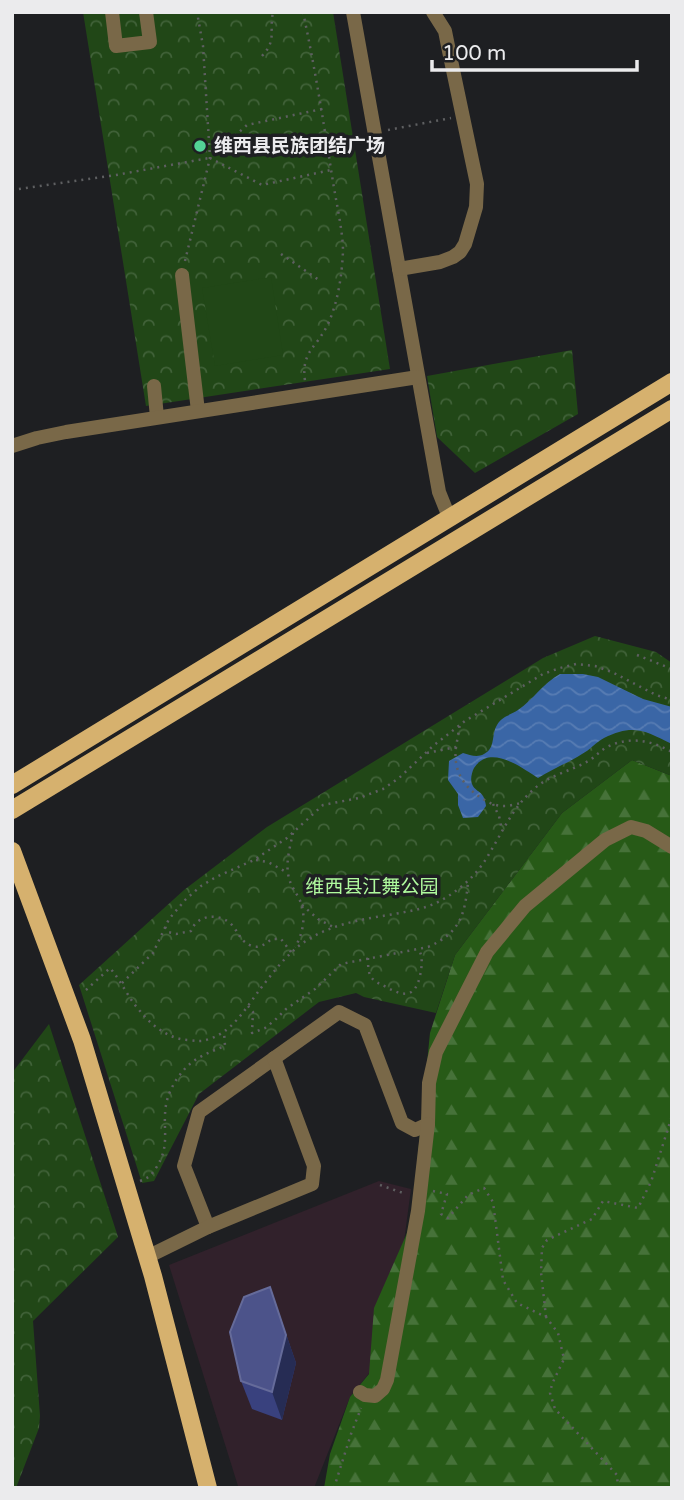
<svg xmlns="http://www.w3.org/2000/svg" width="684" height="1500" font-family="'Varela Round','Noto Sans SC',sans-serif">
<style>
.commercial{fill:#31212b}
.forest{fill:url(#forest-firs)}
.park{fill:url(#park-crowns)}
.garden{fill:#214717}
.water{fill:url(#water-waves)}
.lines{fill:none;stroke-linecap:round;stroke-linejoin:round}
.path{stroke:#5e5f61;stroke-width:2.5;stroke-dasharray:2 5;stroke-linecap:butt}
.minor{stroke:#796848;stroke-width:14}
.major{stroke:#d6b16e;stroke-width:18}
.wall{fill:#39417e}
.shaded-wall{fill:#262c54}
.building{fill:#4c538a;stroke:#656b9a;stroke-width:2}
.poi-dot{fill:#53d396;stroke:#1e1f22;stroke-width:2.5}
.labels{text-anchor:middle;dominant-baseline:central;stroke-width:7;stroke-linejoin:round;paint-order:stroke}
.poi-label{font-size:19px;font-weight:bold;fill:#ebebed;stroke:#1e1f22;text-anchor:start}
.park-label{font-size:19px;fill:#b0fb9e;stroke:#1e1f22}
</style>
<defs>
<pattern id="forest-firs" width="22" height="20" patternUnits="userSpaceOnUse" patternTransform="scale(1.75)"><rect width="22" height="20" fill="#275a17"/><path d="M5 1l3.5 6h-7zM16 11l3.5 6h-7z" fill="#467239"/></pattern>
<pattern id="park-crowns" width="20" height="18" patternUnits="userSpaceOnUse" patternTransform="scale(1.75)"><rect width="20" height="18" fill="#214717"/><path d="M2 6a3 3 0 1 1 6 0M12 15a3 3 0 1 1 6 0" fill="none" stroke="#416239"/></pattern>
<pattern id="water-waves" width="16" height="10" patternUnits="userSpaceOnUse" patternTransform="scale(1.75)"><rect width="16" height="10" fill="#3a66a6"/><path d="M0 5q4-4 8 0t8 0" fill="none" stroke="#577cb3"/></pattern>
</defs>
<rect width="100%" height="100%" fill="#1e1f22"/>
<!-- commercial -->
<polygon class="commercial" points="379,1181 411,1189 390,1347 350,1397 314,1488 242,1488 238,1486 169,1265"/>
<!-- forest -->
<polygon class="forest" points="632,760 672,776 672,1488 324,1488 330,1454 350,1397 369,1374 374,1308 411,1224 430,1033 455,955 562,813"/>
<!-- park -->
<g class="park">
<polygon points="83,12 333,12 390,369 146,406"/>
<polygon points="572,350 578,414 475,473 437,437 427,376"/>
<polygon points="595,636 656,652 672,663 672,776 632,760 562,813 455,955 436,1013 364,997 356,993 319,1002 199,1094 154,1181 142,1183 79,985 184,890 267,827 543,658"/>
<polygon points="49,1024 118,1237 33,1321 40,1416 39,1428 16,1488 12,1488 12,1073"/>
</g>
<!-- garden -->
<polygon class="garden" points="271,277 283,355 215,366 202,288"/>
<!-- water -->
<path class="water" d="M560 674H583L598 677 643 699 672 707V744C646 731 633 723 604 738 596 742 590 750 582 754 568 763 552 769 538 778 522 768 490 743 474 768 472 772 470 779 472 784 474 790 480 791 483 796 484 797 486 804 486 806L478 817 463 818 458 805V794L448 780 449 761 463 753C470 755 477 758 484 754 496 748 491 735 497 725 502 716 511 715 518 710 534 699 543 683 560 674Z"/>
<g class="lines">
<!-- path -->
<g class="path">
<path d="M303 12C315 68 324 125 333 182 336 201 343 232 343 251 342 275 338 302 328 324 316 349 301 351 305 381"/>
<path d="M262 56C277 40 269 32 273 12"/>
<polyline points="322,109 247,125 210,158 262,185 331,170"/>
<polyline points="388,130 451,118"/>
<polyline points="327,143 361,135"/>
<polyline points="12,190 116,175 209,158"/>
<polyline points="281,254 319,280"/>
<polyline points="185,261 210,158 203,46 197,12"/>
<polyline points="637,655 672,669"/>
<path d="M456 747C453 770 463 787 483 799 489 803 496 806 504 806 510 806 516 804 521 803"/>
<polyline points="427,753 456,747 460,724"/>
<polyline points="493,804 499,816 502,830"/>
<path d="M293 833C290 847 285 864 289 878 291 887 298 895 301 903 306 917 303 934 295 947"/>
<polyline points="256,860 268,862 288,873"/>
<polyline points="302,905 318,919 333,927"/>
<path d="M165 927 168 932 176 934 191 931C197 914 221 912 233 926 239 934 241 942 252 946 260 949 266 943 272 939H281L291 952"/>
<path d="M368 958C368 964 368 970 370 975 373 982 381 984 388 988 405 997 415 997 420 976 422 965 423 959 419 949"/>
<polyline points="122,983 153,953 169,919 186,899 201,886 216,877 254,860 287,838 323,805 359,798 383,789 399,778 433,746 465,721 543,674 560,668 576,664 595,666 612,672 656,695 672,700"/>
<path d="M86 990 110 968C122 982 128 998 140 1011 152 1026 169 1039 188 1040 196 1041 202 1042 209 1039 233 1032 247 1006 261 988 275 970 289 951 309 939 335 923 365 919 394 914 410 911 425 909 440 901 460 890 478 874 489 854 503 831 513 807 534 789 549 775 572 771 590 760 596 756 600 751 607 747 629 736 651 740 672 752"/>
<path d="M248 1006 253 1012 252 1033 265 1028 275 1020 286 1009 315 989 341 964 428 947C460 933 465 915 468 882"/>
<path d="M140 1181C148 1178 151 1176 156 1168 171 1145 162 1129 166 1105 168 1093 175 1080 183 1071 193 1058 210 1052 225 1046L224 1032"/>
<polyline points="380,1185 406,1194"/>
<polyline points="433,1191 447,1194 441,1214 448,1218 468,1195 484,1188 493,1202 503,1280 517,1303 546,1317 558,1333 564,1359 552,1384 550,1393 555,1409 617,1475 618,1488"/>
<polyline points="546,1317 541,1272 542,1248 547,1240 592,1219 603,1201 638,1208 651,1182 672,1116"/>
<polyline points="334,1488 351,1434 361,1408"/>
</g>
<!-- minor -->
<g class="minor">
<polyline points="112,12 116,46 150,42 146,12"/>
<polyline points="353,12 439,492 449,517"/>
<polyline points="399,269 440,262 453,257 460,252 465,244 476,207 477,184 449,51 445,31 433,12"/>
<polyline points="182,275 198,411"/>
<polyline points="154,386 157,417"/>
<polyline points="12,446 37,438 66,432 418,377"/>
<polyline points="208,1227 184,1166 199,1112 339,1012 365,1025 402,1123 415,1130 428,1124 429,1083 436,1052 487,952 525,906 605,840 631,827 646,831 672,847"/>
<polyline points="147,1257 208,1227 312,1184 314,1166 274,1058"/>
<polyline points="360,1392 365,1395 375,1396 383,1389 387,1380 418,1211 428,1124"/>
</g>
<!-- major -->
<g class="major">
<polyline points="12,785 672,382"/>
<polyline points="12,810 672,409"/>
<polyline points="12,851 82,1040 153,1276 208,1488"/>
</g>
</g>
<!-- wall -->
<polygon class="wall" points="270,1287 296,1363 282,1420 252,1409 241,1381"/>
<!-- shaded-wall -->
<polygon class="shaded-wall" points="270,1287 296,1363 282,1420 272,1392"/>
<!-- building -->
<polygon class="building" points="270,1287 286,1335 272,1392 241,1381 230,1332 244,1297"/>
<!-- markers -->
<circle class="poi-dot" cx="200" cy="146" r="7"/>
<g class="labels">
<!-- poi labels -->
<g class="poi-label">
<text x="214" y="146">维西县民族团结广场</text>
</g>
<!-- park labels -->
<g class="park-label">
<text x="372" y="887">维西县江舞公园</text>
</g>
</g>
<!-- border -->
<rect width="684" height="1500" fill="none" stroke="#ebebed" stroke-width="28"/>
<!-- scale -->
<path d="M432 60v10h205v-10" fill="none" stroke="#ebebed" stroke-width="3.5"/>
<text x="442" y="60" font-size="21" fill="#ebebed" stroke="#1e1f22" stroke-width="5" paint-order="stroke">100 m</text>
</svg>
